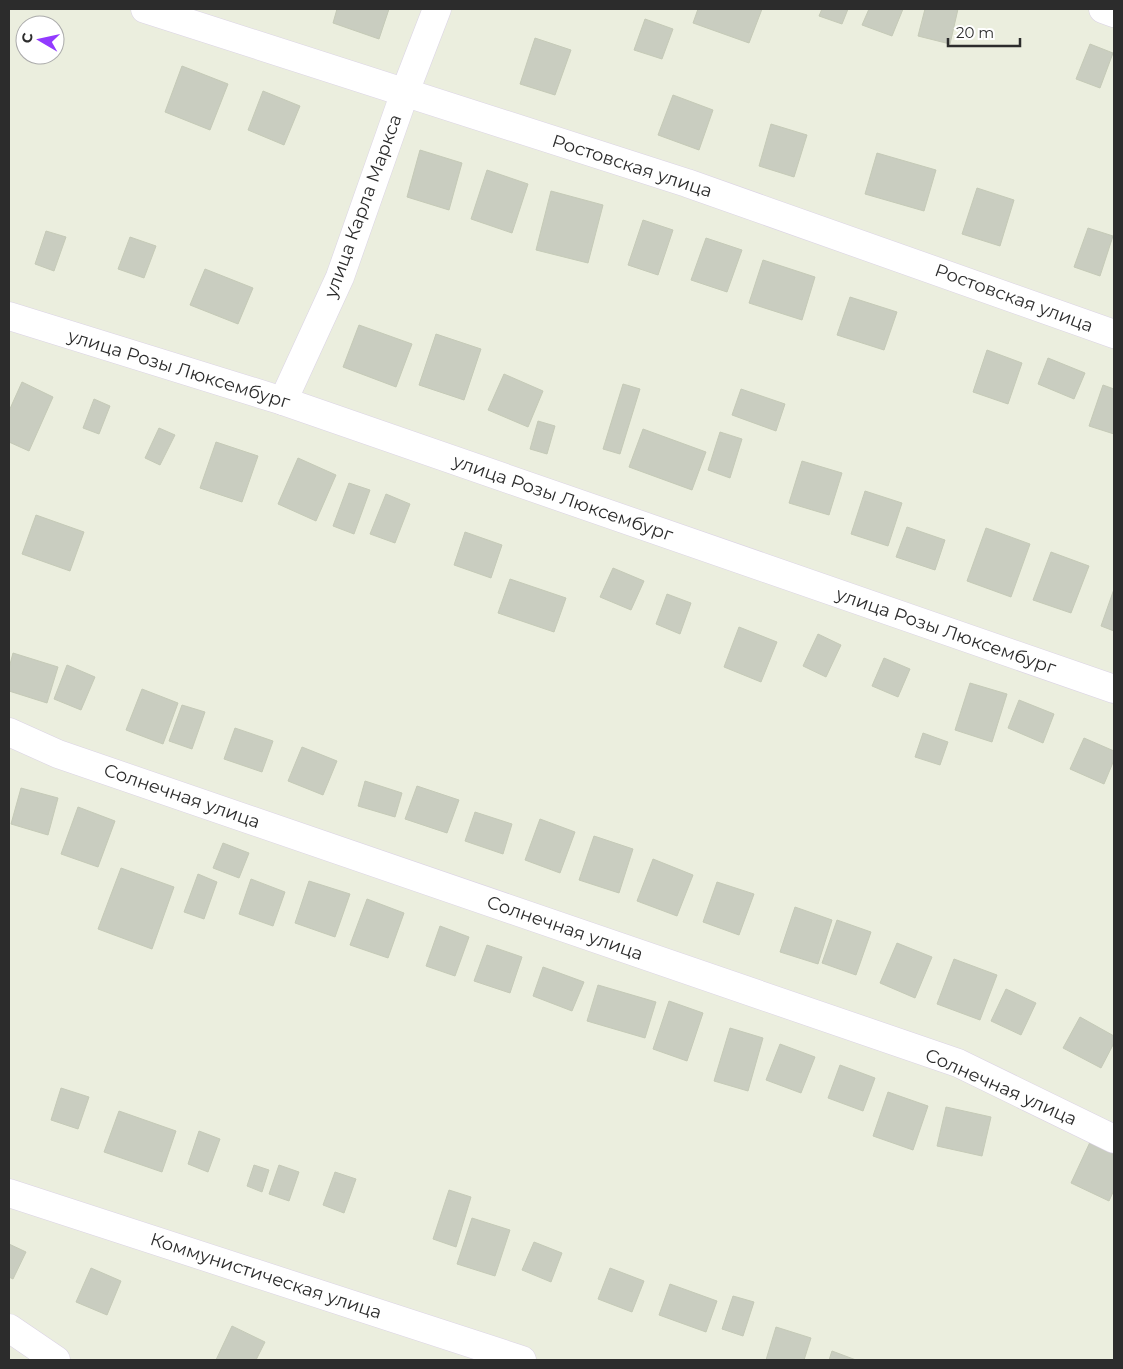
<svg xmlns="http://www.w3.org/2000/svg" width="1123" height="1369" font-family="Montserrat,sans-serif">
<style>
.building{fill:#c9cdc0;stroke:#c5cab7}
.lines{fill:none;stroke-linecap:round;stroke-linejoin:round}
.street-casing{stroke:#dbd3e5;stroke-width:29}
.secondary-casing{stroke:#dbd3e5;stroke-width:29}
.street{stroke:#fff;stroke-width:28}
.secondary{stroke:#fff;stroke-width:28}
.labels{text-anchor:middle;dominant-baseline:central;stroke-width:5;stroke-linejoin:round;paint-order:stroke}
.street-label{font-size:18px;fill:#2c2c2c;stroke:#fff}
</style>
<rect width="100%" height="100%" fill="#ebeede"/>
<!-- building -->
<g class="building">
<polygon points="337,9 389,9 379,39 333,23"/>
<polygon points="698,9 762,9 749,43 693,23"/>
<polygon points="822,9 848,9 842,24 819,16"/>
<polygon points="869,9 903,9 892,36 862,25"/>
<polygon points="925,9 958,9 950,44 918,36"/>
<polygon points="645,19 673,29 662,59 634,50"/>
<polygon points="535,38 571,50 555,95 520,84"/>
<polygon points="1090,44 1113,53 1100,88 1076,79"/>
<polygon points="182,66 228,84 210,130 165,112"/>
<polygon points="263,91 300,106 284,145 248,130"/>
<polygon points="673,95 713,110 699,150 658,135"/>
<polygon points="771,124 807,135 794,177 759,166"/>
<polygon points="420,150 462,163 449,210 407,197"/>
<polygon points="877,153 936,170 924,211 865,194"/>
<polygon points="487,170 528,184 512,233 471,219"/>
<polygon points="977,188 1014,200 1000,246 962,234"/>
<polygon points="551,191 603,205 588,263 536,250"/>
<polygon points="643,220 673,230 658,275 628,265"/>
<polygon points="1088,228 1113,236 1100,276 1074,267"/>
<polygon points="46,231 66,237 54,271 35,264"/>
<polygon points="130,237 156,246 144,278 118,269"/>
<polygon points="706,238 742,250 727,292 691,280"/>
<polygon points="763,260 815,277 802,320 749,303"/>
<polygon points="205,269 253,288 238,324 190,305"/>
<polygon points="850,297 897,312 884,350 837,335"/>
<polygon points="359,325 412,344 396,387 343,367"/>
<polygon points="436,334 481,349 464,400 419,385"/>
<polygon points="987,350 1022,363 1008,404 973,392"/>
<polygon points="1048,358 1085,373 1074,399 1038,384"/>
<polygon points="504,374 543,391 528,427 488,410"/>
<polygon points="22,382 53,397 29,451 9,442 9,411"/>
<polygon points="623,384 640,389 620,454 603,449"/>
<polygon points="1103,385 1114,389 1114,434 1089,426"/>
<polygon points="741,389 785,404 776,431 732,415"/>
<polygon points="94,399 110,406 99,434 83,428"/>
<polygon points="538,421 555,426 547,454 530,449"/>
<polygon points="159,428 175,435 160,465 145,458"/>
<polygon points="643,429 706,452 692,490 629,467"/>
<polygon points="720,432 742,439 730,478 708,470"/>
<polygon points="216,442 258,456 242,502 200,488"/>
<polygon points="298,458 336,475 316,521 278,504"/>
<polygon points="802,461 842,473 829,515 789,503"/>
<polygon points="349,483 370,490 354,534 333,526"/>
<polygon points="865,491 902,503 888,546 851,534"/>
<polygon points="386,494 410,504 395,543 370,534"/>
<polygon points="36,515 84,532 70,571 22,554"/>
<polygon points="907,527 945,540 935,570 896,557"/>
<polygon points="986,528 1030,544 1011,597 967,581"/>
<polygon points="465,532 502,545 491,578 454,565"/>
<polygon points="1051,552 1089,566 1071,613 1033,600"/>
<polygon points="613,568 644,581 631,610 600,597"/>
<polygon points="510,579 566,598 554,632 498,613"/>
<polygon points="1114,589 1114,631 1101,626"/>
<polygon points="667,594 691,603 680,634 656,624"/>
<polygon points="739,627 777,642 761,682 724,667"/>
<polygon points="818,634 841,645 826,677 803,666"/>
<polygon points="13,653 58,667 47,703 9,691 9,668"/>
<polygon points="884,658 910,669 898,697 872,686"/>
<polygon points="67,665 95,677 81,710 54,699"/>
<polygon points="970,683 1007,694 992,742 955,730"/>
<polygon points="142,689 178,703 163,744 126,730"/>
<polygon points="1019,700 1054,714 1043,743 1008,728"/>
<polygon points="182,705 205,712 192,749 169,741"/>
<polygon points="235,728 273,741 262,772 224,759"/>
<polygon points="923,733 948,742 940,765 915,757"/>
<polygon points="1084,738 1114,751 1114,760 1104,784 1070,769"/>
<polygon points="302,747 337,761 323,795 288,781"/>
<polygon points="365,781 402,793 395,817 358,806"/>
<polygon points="417,786 459,800 447,833 405,819"/>
<polygon points="21,788 58,798 48,835 11,824"/>
<polygon points="78,807 115,821 98,867 61,854"/>
<polygon points="475,812 512,824 503,854 465,841"/>
<polygon points="540,819 575,832 560,873 525,860"/>
<polygon points="594,836 633,849 619,893 579,880"/>
<polygon points="223,843 249,853 239,878 213,868"/>
<polygon points="653,859 693,875 677,916 637,901"/>
<polygon points="121,868 174,887 152,949 98,929"/>
<polygon points="198,874 217,882 204,919 184,912"/>
<polygon points="251,879 285,892 273,926 239,914"/>
<polygon points="309,881 350,894 335,937 295,923"/>
<polygon points="717,882 754,894 739,935 703,922"/>
<polygon points="367,899 404,913 388,958 350,945"/>
<polygon points="795,907 832,920 818,964 780,952"/>
<polygon points="837,920 871,932 856,975 822,963"/>
<polygon points="440,926 469,937 455,976 426,966"/>
<polygon points="897,943 932,957 915,998 880,983"/>
<polygon points="487,945 522,957 510,993 474,981"/>
<polygon points="954,959 997,975 980,1020 937,1004"/>
<polygon points="543,967 584,982 572,1011 533,996"/>
<polygon points="598,985 656,1002 645,1038 587,1021"/>
<polygon points="1006,989 1036,1003 1021,1035 991,1021"/>
<polygon points="669,1001 703,1013 687,1061 653,1049"/>
<polygon points="1080,1017 1114,1036 1114,1043 1101,1068 1063,1048"/>
<polygon points="730,1028 763,1038 748,1091 714,1081"/>
<polygon points="780,1044 815,1057 801,1093 766,1080"/>
<polygon points="840,1065 875,1078 863,1111 828,1098"/>
<polygon points="61,1088 89,1097 78,1129 51,1120"/>
<polygon points="888,1092 928,1106 913,1150 873,1136"/>
<polygon points="946,1107 991,1117 982,1156 937,1146"/>
<polygon points="119,1111 176,1131 162,1172 104,1152"/>
<polygon points="199,1131 220,1139 208,1172 188,1164"/>
<polygon points="1091,1140 1114,1152 1114,1190 1109,1201 1071,1183"/>
<polygon points="254,1165 269,1170 262,1192 247,1186"/>
<polygon points="279,1165 299,1172 289,1201 269,1194"/>
<polygon points="335,1172 356,1179 344,1213 323,1205"/>
<polygon points="449,1190 471,1197 456,1247 433,1239"/>
<polygon points="472,1218 510,1230 495,1276 457,1264"/>
<polygon points="534,1242 562,1253 551,1282 522,1270"/>
<polygon points="9,1244 26,1252 13,1279 9,1277"/>
<polygon points="91,1268 121,1281 107,1315 76,1302"/>
<polygon points="610,1268 644,1281 632,1312 598,1299"/>
<polygon points="670,1284 717,1301 706,1332 659,1315"/>
<polygon points="733,1296 754,1302 743,1336 722,1329"/>
<polygon points="232,1326 265,1342 256,1360 216,1360"/>
<polygon points="776,1327 811,1338 804,1360 766,1360"/>
<polygon points="832,1351 856,1360 829,1360"/>
</g>
<g class="lines">
<defs>
<g id="street">
<polyline points="145,9 687,183 1114,334"/>
<polyline points="1103,9 1114,13"/>
<polyline points="9,316 283,401 1114,689"/>
<polyline points="283,401 340,277 405,92 437,9"/>
<polyline points="9,732 58,754 958,1063 1114,1139"/>
<polyline points="9,1193 522,1360"/>
</g>
<polyline id="secondary" points="9,1328 56,1360"/>
</defs>
<!-- street casing -->
<use href="#street" class="street-casing"/>
<!-- secondary casing -->
<use href="#secondary" class="secondary-casing"/>
<!-- street -->
<use href="#street" class="street"/>
<!-- secondary -->
<use href="#secondary" class="secondary"/>
</g>
<g class="labels">
<!-- street labels -->
<g class="street-label">
<text transform="translate(632 166) rotate(18)">Ростовская улица</text>
<text transform="translate(363 206) rotate(-70)">улица Карла Маркса</text>
<text transform="translate(1014 298) rotate(20)">Ростовская улица</text>
<text transform="translate(179 369) rotate(17)">улица Розы Люксембург</text>
<text transform="translate(563 498) rotate(19)">улица Розы Люксембург</text>
<text transform="translate(946 631) rotate(19)">улица Розы Люксембург</text>
<text transform="translate(182 796) rotate(19)">Солнечная улица</text>
<text transform="translate(565 928) rotate(19)">Солнечная улица</text>
<text transform="translate(1001 1087) rotate(24)">Солнечная улица</text>
<text transform="translate(266 1276) rotate(18)">Коммунистическая улица</text>
</g>
</g>
<!-- border -->
<rect width="1123" height="1369" fill="none" stroke="#2c2c2c" stroke-width="20"/>
<!-- north arrow -->
<g transform="translate(40 40) rotate(279)"><circle r="24" fill="#ffffff" stroke="#ababab"/>
<path d="M0-4L9 19L0 12L-9 19Z" fill="#923aff"/>
<text y="-8" font-size="14" font-weight="bold" text-anchor="middle" fill="#2c2c2c">С</text>
</g>
<!-- scale -->
<path d="M948 38v8h72v-8" fill="none" stroke="#2c2c2c" stroke-width="2.5"/>
<text x="956" y="38" font-size="15" fill="#2c2c2c" stroke="#ffffff" stroke-width="4" paint-order="stroke">20 m</text>
</svg>
